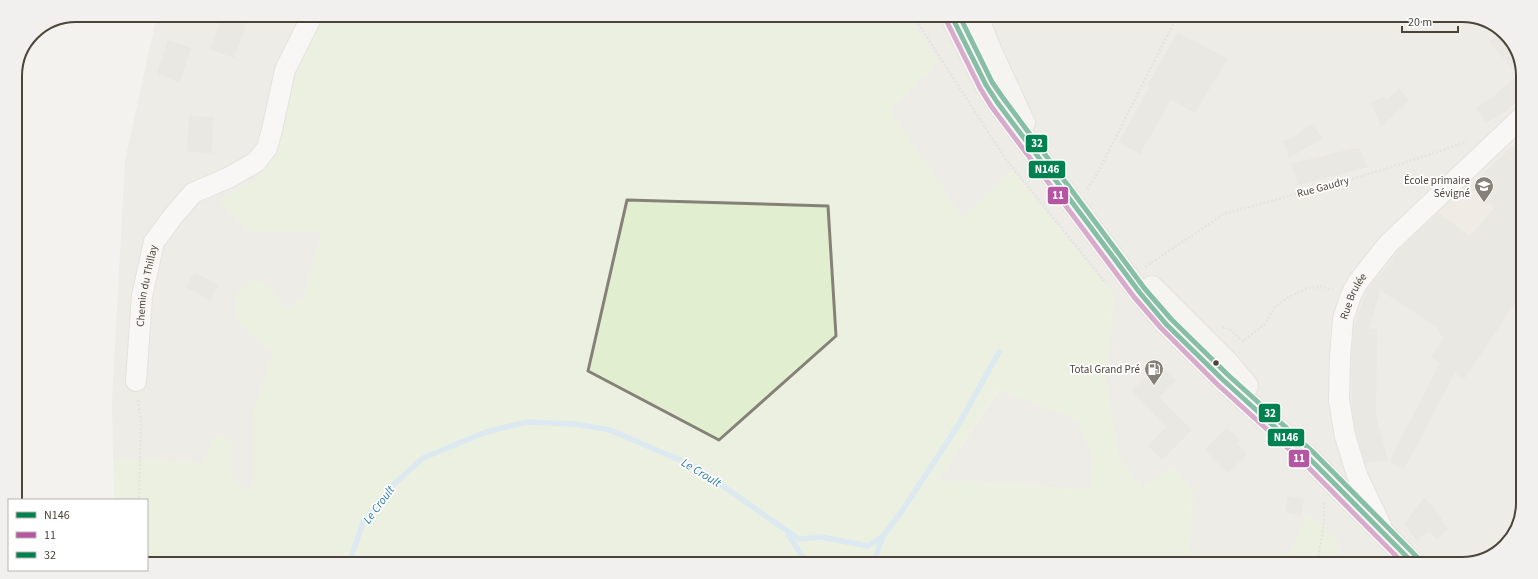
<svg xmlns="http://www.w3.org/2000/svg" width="1538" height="579" font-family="'Source Sans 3',sans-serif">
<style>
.residential{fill:#e7e4dc}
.education{fill:#eae5da}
.green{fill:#e1eecf;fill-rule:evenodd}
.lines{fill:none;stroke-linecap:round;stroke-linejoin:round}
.stream{stroke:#c0ddf1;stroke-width:5.5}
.building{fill:#dedbd6}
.minor-casing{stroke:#d2d0cb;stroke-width:22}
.secondary-casing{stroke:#d3cfc5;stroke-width:24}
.path{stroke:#d3d2cc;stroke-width:2.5;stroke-dasharray:2 2;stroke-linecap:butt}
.minor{stroke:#fdfdfc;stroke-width:20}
.secondary{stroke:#f7f6f1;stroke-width:22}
.bus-1-casing{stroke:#fff;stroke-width:8}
.bus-2-casing{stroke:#fff;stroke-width:8}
.bus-3-casing{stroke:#fff;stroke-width:8}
.bus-1{stroke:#00814f;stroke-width:5}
.bus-2{stroke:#b456a1;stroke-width:5}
.bus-3{stroke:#00814f;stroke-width:5}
.marked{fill:none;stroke:#868178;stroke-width:3;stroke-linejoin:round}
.bus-dot{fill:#4b4439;stroke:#fff;stroke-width:1.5}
.labels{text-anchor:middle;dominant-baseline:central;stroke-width:3.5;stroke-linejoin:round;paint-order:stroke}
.poi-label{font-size:11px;fill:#4b4439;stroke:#fff;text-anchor:end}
.street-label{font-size:11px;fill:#4b4439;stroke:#fff}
.water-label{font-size:12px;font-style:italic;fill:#2e7ab2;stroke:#fff}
.rim{fill:none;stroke:#4b4439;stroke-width:2}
.line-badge{stroke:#fff;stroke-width:1.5}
.badge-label{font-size:11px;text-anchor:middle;font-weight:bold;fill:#fff}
</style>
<rect width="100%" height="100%" fill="#f4f2ee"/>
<!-- residential -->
<g class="residential">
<polygon points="157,15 328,16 315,27 258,178 219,200 249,231 322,231 304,299 285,309 270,287 237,321 274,352 254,410 255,482 244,492 230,475 231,441 217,435 204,463 113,460 112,401 125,160"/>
<polygon points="908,17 1482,18 1511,39 1523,71 1520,523 1496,554 1463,564 1335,564 1339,541 1285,564 1188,563 1193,490 1141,487 1118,456 1105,378 1114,295 1012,171 962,218 889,110 938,62"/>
<polygon points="999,389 1078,420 1093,459 1092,490 938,480"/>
</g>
<!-- education -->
<polygon class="education" points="1522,138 1521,284 1519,287 1424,220 1469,187"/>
<!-- green -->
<g class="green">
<path d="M328 16 908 17 938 62 889 110 962 218 1012 171 1114 295 1105 378 1118 456 1141 487 1173 467 1193 490 1188 563 147 561V500H114L113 460 203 463 216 435 231 441 230 475 244 492 254 482V410L274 352 237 321 235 294 252 280 270 287 285 309 304 299 322 231H249L219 200 258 178 315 27ZM998 389 1078 420 1093 459 1091 490 938 480Z"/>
<polygon points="1307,514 1339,541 1335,564 1285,564 1287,562"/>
</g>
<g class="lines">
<!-- stream -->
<g class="stream">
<polyline points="791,535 788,534 803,558 809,562"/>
<polyline points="350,561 363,522 392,486 423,458 486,432 527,422 576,424 610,430 694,466 799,539 821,537 868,546 883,536 902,511 959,424 999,352"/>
<polyline points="873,563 883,536"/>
</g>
</g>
<!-- building -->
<g class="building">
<polygon points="223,16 246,25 234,58 210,49"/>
<polygon points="1178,32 1227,59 1195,113 1171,99 1140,154 1119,142 1150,87 1147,85"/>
<polygon points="1501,32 1511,39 1523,71 1523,96 1506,111 1486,123 1476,108 1495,95 1518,74 1489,42"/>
<polygon points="168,40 191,48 180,82 157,74"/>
<polygon points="1399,88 1409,100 1381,127 1371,103 1383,97 1386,101"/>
<polygon points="189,116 213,117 212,153 187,152"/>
<polygon points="1311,124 1323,138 1289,158 1283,141 1295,137"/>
<polygon points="1522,138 1521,298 1509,312 1464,379 1455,373 1404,469 1390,461 1440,363 1431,357 1443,339 1438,328 1380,290 1369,329 1377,330 1376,415 1388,461 1365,463 1356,433 1352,410 1351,363 1354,327 1367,289 1378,276 1380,276 1401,247 1438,213 1470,236 1494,208 1469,187"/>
<polygon points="1359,147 1368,167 1298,185 1291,164"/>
<polygon points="194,272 219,285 210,300 186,287"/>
<polygon points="1159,364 1176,381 1159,397 1192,430 1162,460 1148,446 1166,427 1132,391"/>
<polygon points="1227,427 1240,440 1237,443 1247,454 1228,473 1205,450"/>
<polygon points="1288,496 1304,499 1301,516 1285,512"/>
<polygon points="1424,497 1442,519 1441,520 1448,529 1437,539 1429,531 1417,541 1405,524"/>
</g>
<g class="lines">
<defs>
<g id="minor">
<path id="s1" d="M136 381 142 296 154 242 174 215 193 193 230 177 256 162 267 148 272 130 285 70 312 16"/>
<path id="s2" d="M1382 528 1357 475 1345 436 1339 400 1340 357 1343 319 1351 295 1358 282 1388 244 1523 116"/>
</g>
<g id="secondary">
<polyline points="952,17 986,85 997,102 1140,293 1166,324 1222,379 1308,457 1414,564"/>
<polyline points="977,17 991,52 1024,123"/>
<polyline points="1152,287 1228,363 1247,386"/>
</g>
</defs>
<!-- minor casing -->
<use href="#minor" class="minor-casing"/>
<!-- secondary casing -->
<use href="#secondary" class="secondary-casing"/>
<!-- path -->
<g class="path">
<polyline points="914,17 1005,158 1104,281"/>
<polyline points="1087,189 1097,174 1176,18"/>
<polyline points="1145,267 1224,214 1362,176 1438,152 1467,141"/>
<polyline points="1222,327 1229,329 1243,341 1265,324 1275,307 1290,296 1306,289 1321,286 1333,290"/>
<polyline points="138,400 141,421 139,500"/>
<polyline points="835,562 836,563"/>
<path d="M1317 564C1320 543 1327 522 1323 501"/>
</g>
<!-- minor -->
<use href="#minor" class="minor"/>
<!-- secondary -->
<use href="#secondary" class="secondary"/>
<defs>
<polyline id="bus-1" points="952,17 986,85 997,102 1140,293 1166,324 1222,379 1308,457 1414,564"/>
<polyline id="bus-2" points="946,20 980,88 991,106 1134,297 1161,328 1217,384 1303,462 1404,564"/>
<polyline id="bus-3" points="960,17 992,82 1003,98 1145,289 1171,319 1227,374 1313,452 1419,559"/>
</defs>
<!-- bus-1 casing -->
<use href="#bus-1" class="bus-1-casing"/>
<!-- bus-2 casing -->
<use href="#bus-2" class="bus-2-casing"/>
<!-- bus-3 casing -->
<use href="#bus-3" class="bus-3-casing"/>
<!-- bus-1 -->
<use href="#bus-1" class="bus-1"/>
<!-- bus-2 -->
<use href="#bus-2" class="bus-2"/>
<!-- bus-3 -->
<use href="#bus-3" class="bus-3"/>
</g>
<!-- marked area -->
<path d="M0 0H1538V579H0ZM627 200 828 206 836 336 719 440 588 371Z" fill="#f4f2ee" fill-opacity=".55" fill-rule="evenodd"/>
<path class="marked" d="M627 200 828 206 836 336 719 440 588 371Z"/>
<!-- icons -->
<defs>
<symbol id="school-pin" viewBox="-11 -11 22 30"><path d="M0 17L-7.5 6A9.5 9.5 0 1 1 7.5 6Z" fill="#868178" stroke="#fff"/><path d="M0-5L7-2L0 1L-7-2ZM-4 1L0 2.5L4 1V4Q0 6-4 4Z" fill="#fff"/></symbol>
<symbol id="fuel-pin" viewBox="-11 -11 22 30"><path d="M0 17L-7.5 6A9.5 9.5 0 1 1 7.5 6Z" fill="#868178" stroke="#fff"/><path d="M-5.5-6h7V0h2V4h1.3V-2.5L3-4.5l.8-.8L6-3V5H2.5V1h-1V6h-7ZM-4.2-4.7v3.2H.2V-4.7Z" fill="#fff"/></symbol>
</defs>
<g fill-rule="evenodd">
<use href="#school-pin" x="1473" y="175" width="22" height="30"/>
<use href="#fuel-pin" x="1143" y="358" width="22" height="30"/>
</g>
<!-- markers -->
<circle class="bus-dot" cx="1216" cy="363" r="3.5"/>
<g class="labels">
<!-- poi labels -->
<g class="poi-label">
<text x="1470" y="180">École primaire<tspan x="1470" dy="13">Sévigné</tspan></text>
<text x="1140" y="369">Total Grand Pré</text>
</g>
<!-- street labels -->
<g class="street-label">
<text transform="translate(1323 187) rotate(-15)">Rue Gaudry</text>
<text stroke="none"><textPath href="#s1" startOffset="96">Chemin du Thillay</textPath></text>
<text stroke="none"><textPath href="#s2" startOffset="242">Rue Brulée</textPath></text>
</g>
<!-- water labels -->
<g class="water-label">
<text transform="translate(701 473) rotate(31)">Le Croult</text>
<text transform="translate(379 505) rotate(-53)">Le Croult</text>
</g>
</g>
<!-- crop -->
<path d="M0 0H1538V579H0ZM76 22H1462A54 54 0 0 1 1516 76V503A54 54 0 0 1 1462 557H76A54 54 0 0 1 22 503V76A54 54 0 0 1 76 22Z" fill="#f1f0ef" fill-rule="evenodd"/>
<path class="rim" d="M76 22H1462A54 54 0 0 1 1516 76V503A54 54 0 0 1 1462 557H76A54 54 0 0 1 22 503V76A54 54 0 0 1 76 22Z"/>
<g class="line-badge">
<rect x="1025" y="134" width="23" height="19" rx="4" fill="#00814f"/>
<rect x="1028" y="160" width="38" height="19" rx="4" fill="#00814f"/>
<rect x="1047" y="186" width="22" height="19" rx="4" fill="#b456a1"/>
<rect x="1258" y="403" width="23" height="20" rx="4" fill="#00814f"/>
<rect x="1267" y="428" width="38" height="19" rx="4" fill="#00814f"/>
<rect x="1288" y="449" width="22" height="19" rx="4" fill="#b456a1"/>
</g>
<g class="badge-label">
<text x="1037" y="147">32</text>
<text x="1047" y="173">N146</text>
<text x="1058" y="199">11</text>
<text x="1270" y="417">32</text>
<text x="1286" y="441">N146</text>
<text x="1299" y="462">11</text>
</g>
<!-- legend -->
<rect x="8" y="499" width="140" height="72" fill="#ffffff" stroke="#b7b4b0"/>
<rect x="16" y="512" width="20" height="6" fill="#00814f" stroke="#b7b4b0"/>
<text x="44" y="519" font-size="12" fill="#4b4439">N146</text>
<rect x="16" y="532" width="20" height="6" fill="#b456a1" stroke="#b7b4b0"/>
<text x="44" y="539" font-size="12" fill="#4b4439">11</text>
<rect x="16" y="552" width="20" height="6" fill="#00814f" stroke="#b7b4b0"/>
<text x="44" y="559" font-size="12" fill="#4b4439">32</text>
<!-- scale -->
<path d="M1402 26v6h56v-6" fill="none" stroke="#4b4439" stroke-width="2"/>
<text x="1408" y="26" font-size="12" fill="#4b4439" stroke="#ffffff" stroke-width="3" paint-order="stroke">20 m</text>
</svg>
